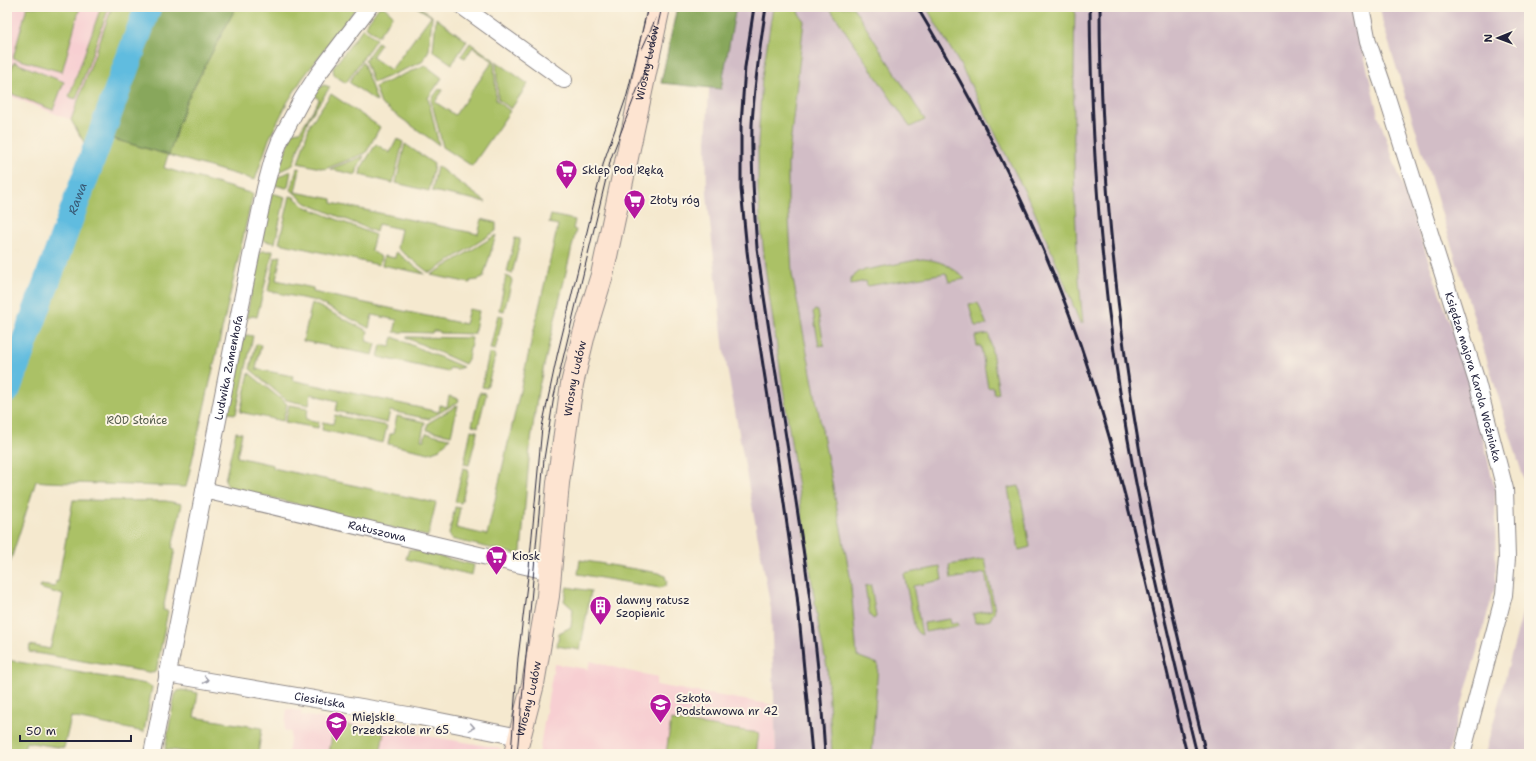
<svg xmlns="http://www.w3.org/2000/svg" width="1536" height="761" font-family="'Shantell Sans',sans-serif">
<style>
.built{fill:#f7cfd2}
.industrial{fill:#d2bdc6}
.green{fill:#abc166;stroke:#667250}
.forest{fill:#88a75b;stroke:#55644b}
.lines{fill:none;stroke-linecap:round;stroke-linejoin:round}
.river{stroke:#61bcdf;stroke-width:27}
.street-casing{stroke:#8c8685;stroke-width:18}
.secondary-casing{stroke:#8c8685;stroke-width:24}
.street{stroke:#fff;stroke-width:16}
.secondary{stroke:#fde4d1;stroke-width:22}
.tram{stroke:#22223b;stroke-width:1}
.rail{stroke:#22223b;stroke-width:3}
.oneway{stroke:#9c9ca7}
.labels{text-anchor:middle;dominant-baseline:central;stroke-width:4;stroke-linejoin:round;paint-order:stroke}
.street-label{font-size:11px;fill:#22223b;stroke:#fcf5e5}
.poi-label{font-size:11px;fill:#22223b;stroke:#fcf5e5;text-anchor:start}
.park-label{font-size:11px;fill:#525a4a;stroke:#fcf5e5}
.water-label{font-size:12px;font-style:italic;fill:#385874;stroke:#fcf5e5}
</style>
<rect width="100%" height="100%" fill="#fcf5e5"/>
<filter id="ink" filterUnits="userSpaceOnUse"><feTurbulence type="fractalNoise" baseFrequency=".025" numOctaves="2"/><feDisplacementMap in="SourceGraphic" scale="8" xChannelSelector="R" yChannelSelector="G"/><feConvolveMatrix kernelMatrix="1 2 1 2 8 2 1 2 1" color-interpolation-filters="sRGB"/></filter>
<filter id="wash" filterUnits="userSpaceOnUse"><feTurbulence type="fractalNoise" baseFrequency=".012" numOctaves="4" result="noise"/><feDisplacementMap in="SourceGraphic" scale="16" xChannelSelector="R" yChannelSelector="G"/><feGaussianBlur stdDeviation="0.9" result="paint"/><feColorMatrix in="noise" values="0 0 0 0 0 0 0 0 0 0 0 0 0 0 0 0 0 1.4 0 .05"/><feComposite in="paint" operator="in"/></filter>
<g filter="url(#wash)">
<rect width="100%" height="100%" fill="#f5e9cf"/>
<!-- built -->
<g class="built">
<polygon points="7,7 112,7 71,120 7,95"/>
<polygon points="590,661 628,671 658,677 656,685 774,705 776,754 539,753 554,664 588,669"/>
<polygon points="287,709 302,711 301,715 500,748 501,754 288,754 291,732 284,730"/>
</g>
<!-- industrial -->
<g class="industrial">
<polygon points="727,7 1353,7 1378,115 1467,372 1495,490 1496,583 1448,754 776,754 771,609 724,351 707,195 706,142 709,91"/>
<polygon points="1380,7 1529,7 1529,754 1485,754 1527,595 1526,486 1383,24"/>
</g>
<!-- green -->
<g class="green">
<polygon points="27,7 80,7 62,72 13,58"/>
<polygon points="101,7 109,7 76,99 69,97"/>
<polygon points="112,7 160,7 110,138 168,155 185,104 236,7 357,7 302,79 287,103 269,139 255,180 168,155 164,168 253,194 186,487 46,482 36,481 7,572 7,362 85,144 71,120"/>
<polygon points="379,7 384,7 393,15 378,36 365,26"/>
<polygon points="417,7 420,7 432,16 429,50 422,62 373,83 365,60 378,42 381,44 372,57 391,70 431,16"/>
<polygon points="773,7 799,7 798,12 804,21 788,163 788,199 792,274 850,576 857,656 878,664 872,754 832,754 827,667 819,629 765,267 758,194 758,143 762,78"/>
<polygon points="829,7 853,7 925,120 910,127"/>
<path d="M926 7H1075C1073 112 1072 218 1083 323H1080L1059 269 1032 206 962 68Z"/>
<polygon points="436,18 467,41 452,64 433,51"/>
<polygon points="363,28 376,39 346,83 334,75 333,68"/>
<polygon points="470,43 494,60 496,100 510,111 472,166 443,147 431,100 439,89 443,90 435,102 455,115 493,61 473,47 465,58 461,56"/>
<polygon points="496,61 528,84 511,109 498,99"/>
<polygon points="14,62 64,82 53,110 7,92 7,80"/>
<polygon points="363,62 377,102 349,82"/>
<polygon points="425,65 442,78 428,98 439,145 381,104 375,87"/>
<polygon points="324,85 330,87 308,120 293,165 278,172 292,132 300,131 319,100 314,94 318,88"/>
<polygon points="331,94 380,127 366,153 325,169 298,163 310,124"/>
<polygon points="397,139 403,142 393,183 360,175 361,168 376,144 390,153"/>
<polygon points="405,144 434,164 429,191 396,183"/>
<polygon points="364,156 358,167 356,175 330,169"/>
<polygon points="437,166 486,202 432,191"/>
<polygon points="297,168 300,169 295,192 332,199 332,203 478,234 482,219 496,223 496,231 432,272 428,272 397,248 401,229 378,224 376,232 306,203 291,190"/>
<polygon points="291,171 288,187 286,188 274,185 276,178"/>
<polygon points="272,193 285,197 275,243 265,241 262,239"/>
<polygon points="290,196 294,197 304,206 375,235 371,250 381,257 379,265 279,243"/>
<polygon points="551,215 575,220 573,229 576,230 538,391 530,447 521,552 516,554 451,539 449,534 455,507 460,508 456,528 487,535 558,225 549,223"/>
<polygon points="496,235 483,278 478,280 470,281 470,283 431,275"/>
<polygon points="515,238 520,239 520,242 512,274 507,272"/>
<polygon points="262,251 273,251 257,317 252,316 246,319 259,253"/>
<polygon points="396,252 425,274 382,265 384,256 395,258"/>
<polygon points="281,256 276,280 313,288 313,292 465,324 469,309 479,311 474,334 439,333 439,331 433,331 432,333 394,332 397,320 372,315 369,328 316,301 268,291 275,257"/>
<path d="M922 259C939 260 953 266 965 279L949 282 946 273 867 286 866 281 851 284V278L860 271Z"/>
<polygon points="506,276 511,278 512,281 504,311 499,310"/>
<polygon points="312,303 368,331 366,341 376,344 373,355 303,341"/>
<polygon points="978,303 987,325 975,326 969,304"/>
<polygon points="815,310 818,311 824,345 819,346 813,312"/>
<polygon points="498,315 503,316 503,318 495,350 490,349"/>
<polygon points="989,334 999,393 994,394 993,387 988,388 981,346 977,346 975,336"/>
<polygon points="247,335 253,336 236,414 228,413 227,411 242,336"/>
<polygon points="393,337 463,367 457,369 449,368 448,372 378,357 381,345 390,347"/>
<polygon points="407,337 472,338 468,359 465,364 407,338"/>
<polygon points="256,344 261,345 256,369 293,376 292,380 439,412 440,405 447,407 449,396 459,399 458,402 429,419 390,411 387,423 336,411 338,401 311,394 309,405 286,400 250,369"/>
<polygon points="489,353 494,354 495,357 487,388 482,387"/>
<polygon points="249,373 287,404 283,421 240,412"/>
<polygon points="480,392 486,393 486,395 478,427 472,425"/>
<polygon points="289,405 308,408 306,419 319,422 318,428 285,422"/>
<polygon points="458,405 451,435 427,430 428,423"/>
<polygon points="335,415 387,426 383,443 322,430 323,422 333,424"/>
<polygon points="397,416 425,422 421,440 424,440 426,433 450,438 440,449 429,453 388,444 390,434 393,434"/>
<polygon points="471,430 477,431 477,433 469,465 464,464"/>
<polygon points="236,432 242,433 237,457 273,465 273,468 436,503 428,536 426,536 228,487 225,480"/>
<polygon points="463,468 468,469 469,472 462,501 461,503 455,502"/>
<polygon points="1019,486 1030,547 1019,550 1008,488"/>
<polygon points="73,500 166,501 182,504 172,548 175,549 163,610 168,611 157,667 154,673 29,652 30,645 50,649 63,595 39,588 40,585 55,587 56,581 58,582"/>
<polygon points="409,549 474,565 472,575 406,559"/>
<polygon points="985,559 995,610 990,620 975,623 973,614 992,610 985,573 951,579 949,565"/>
<polygon points="580,560 659,573 665,576 667,582 665,586 660,588 578,574"/>
<polygon points="940,567 942,580 913,586 922,635 918,633 915,629 904,574"/>
<polygon points="871,585 876,617 874,619 870,616 865,586"/>
<polygon points="567,587 591,591 580,650 557,646 559,633 571,627 573,609 564,601"/>
<polygon points="950,619 951,624 958,623 958,626 925,632 924,623"/>
<polygon points="7,660 146,684 152,687 144,732 71,717 64,748 26,742 22,754 7,754"/>
<polygon points="182,690 198,693 194,717 262,728 258,754 197,754 165,749 175,695 178,691"/>
<polygon points="671,720 759,733 756,754 666,754"/>
<polygon points="334,723 384,732 380,754 329,754"/>
</g>
<!-- forest -->
<g class="forest">
<polygon points="160,7 236,7 185,104 169,155 110,138"/>
<polygon points="677,7 736,7 721,89 661,83"/>
</g>
<g class="lines">
<!-- river -->
<path class="river" id="s1" d="M7 390 148 7"/>
</g>
</g>
<g filter="url(#ink)">
<g class="lines">
<defs>
<g id="street">
<polyline points="463,7 564,80"/>
<path id="s2" d="M1361 7 1368 42 1385 91 1477 382 1505 489 1507 558 1504 595 1462 754"/>
<path id="s3" d="M204 490 551 572"/>
<path id="s4" d="M167 674 420 717 519 737"/>
<path id="s5" d="M152 754 236 329 265 188 272 162 281 138 302 99 319 73 369 7"/>
</g>
<g id="secondary">
<path id="s6" d="M515 754 533 684 548 596 558 483 572 384 584 334 602 275 659 7"/>
</g>
</defs>
<!-- street casing -->
<use href="#street" class="street-casing"/>
<!-- secondary casing -->
<use href="#secondary" class="secondary-casing"/>
<!-- street -->
<use href="#street" class="street"/>
<!-- secondary -->
<use href="#secondary" class="secondary"/>
<!-- tram -->
<g class="tram">
<polyline points="642,49 656,18"/>
<polyline points="511,754 518,658 529,568 542,427 557,356 604,161 627,95 648,7"/>
<polyline points="517,754 544,459 554,396 611,158 651,54 662,7"/>
</g>
<!-- rail -->
<g class="rail">
<polyline points="754,7 745,67 741,125 741,189 747,251 754,308 777,454 797,595 812,754"/>
<path d="M766 7C760 46 754 86 752 125 751 166 754 207 757 248 780 416 815 584 825 754"/>
<path d="M917 7C987 123 1050 247 1091 377 1131 500 1155 628 1187 754"/>
<path d="M1090 7C1091 122 1098 238 1114 352 1133 487 1164 621 1197 754"/>
<path d="M1100 7C1100 160 1116 314 1142 465 1159 562 1183 658 1206 754"/>
</g>
</g>
<!-- one-way arrows -->
<defs><path id="oneway-chevron" d="M-2-3.5L2.5 0L-2 3.5" fill="none" stroke-width="1.6" stroke-linecap="round" stroke-linejoin="round"/></defs>
<g class="oneway">
<use href="#oneway-chevron" transform="translate(206 680) rotate(10)"/>
<use href="#oneway-chevron" transform="translate(472 727) rotate(11)"/>
</g>
</g>
<!-- icons -->
<defs>
<symbol id="supermarket-pin" viewBox="-11 -11 22 30"><path d="M0 17L-7.5 6A9.5 9.5 0 1 1 7.5 6Z" fill="#b5179e" stroke="#fcf5e5"/><path d="M-6-5.5h2.5l.6 2H6L4.5 2H-2.5L-4.4-4H-6ZM-1.5 3.2a1.3 1.3 0 1 0 .1 0ZM3 3.2a1.3 1.3 0 1 0 .1 0Z" fill="#fff"/></symbol>
<symbol id="building-pin" viewBox="-11 -11 22 30"><path d="M0 17L-7.5 6A9.5 9.5 0 1 1 7.5 6Z" fill="#b5179e" stroke="#fcf5e5"/><path d="M-4-6H4V6H1V3H-1V6H-4ZM-2.5-4.3h1.7v1.8h-1.7ZM.8-4.3h1.7v1.8H.8ZM-2.5-1h1.7V.8h-1.7ZM.8-1h1.7V.8H.8Z" fill="#fff"/></symbol>
<symbol id="school-pin" viewBox="-11 -11 22 30"><path d="M0 17L-7.5 6A9.5 9.5 0 1 1 7.5 6Z" fill="#b5179e" stroke="#fcf5e5"/><path d="M0-5L7-2L0 1L-7-2ZM-4 1L0 2.5L4 1V4Q0 6-4 4Z" fill="#fff"/></symbol>
</defs>
<g fill-rule="evenodd">
<use href="#supermarket-pin" x="554" y="158" width="25" height="34"/>
<use href="#supermarket-pin" x="622" y="188" width="25" height="34"/>
<use href="#supermarket-pin" x="484" y="544" width="25" height="34"/>
<use href="#building-pin" x="588" y="594" width="25" height="34"/>
<use href="#school-pin" x="648" y="692" width="25" height="34"/>
<use href="#school-pin" x="324" y="710" width="25" height="34"/>
</g>
<g class="labels">
<!-- street labels -->
<g class="street-label">
<text stroke="none"><textPath href="#s6" startOffset="705">Wiosny Ludów</textPath></text>
<text stroke="none"><textPath href="#s5" startOffset="394">Ludwika Zamenhofa</textPath></text>
<text stroke="none"><textPath href="#s2" startOffset="387">Księdza majora Karola Woźniaka</textPath></text>
<text stroke="none"><textPath href="#s6" startOffset="381">Wiosny Ludów</textPath></text>
<text stroke="none"><textPath href="#s3" startOffset="178">Ratuszowa</textPath></text>
<text stroke="none"><textPath href="#s6" startOffset="57">Wiosny Ludów</textPath></text>
<text stroke="none"><textPath href="#s4" startOffset="155">Ciesielska</textPath></text>
</g>
<!-- poi labels -->
<g class="poi-label">
<text x="582" y="170">Sklep Pod Ręką</text>
<text x="650" y="200">Złoty róg</text>
<text x="512" y="556">Kiosk</text>
<text x="616" y="600">dawny ratusz<tspan x="616" dy="13">Szopienic</tspan></text>
<text x="676" y="698">Szkoła<tspan x="676" dy="13">Podstawowa nr 42</tspan></text>
<text x="352" y="717">Miejskie<tspan x="352" dy="13">Przedszkole nr 65</tspan></text>
</g>
<!-- park labels -->
<g class="park-label">
<text x="137" y="420">ROD Słońce</text>
</g>
<!-- water labels -->
<g class="water-label">
<text stroke="none"><textPath href="#s1" startOffset="204">Rawa</textPath></text>
</g>
</g>
<!-- margin -->
<rect width="1536" height="761" fill="none" stroke="#fcf5e5" stroke-width="24"/>
<!-- north arrow -->
<g transform="translate(1498 38) rotate(269)" stroke="#fcf5e5" stroke-width="3" paint-order="stroke">
<path d="M0-3L7 15L0 10L-7 15Z" fill="#22223b"/>
<text y="-6" font-size="11" font-weight="bold" text-anchor="middle" fill="#22223b">N</text>
</g>
<!-- scale -->
<path d="M20 735v6h111v-6" fill="none" stroke="#22223b" stroke-width="2"/>
<text x="26" y="735" font-size="12" fill="#22223b" stroke="#fcf5e5" stroke-width="3" paint-order="stroke">50 m</text>
</svg>
